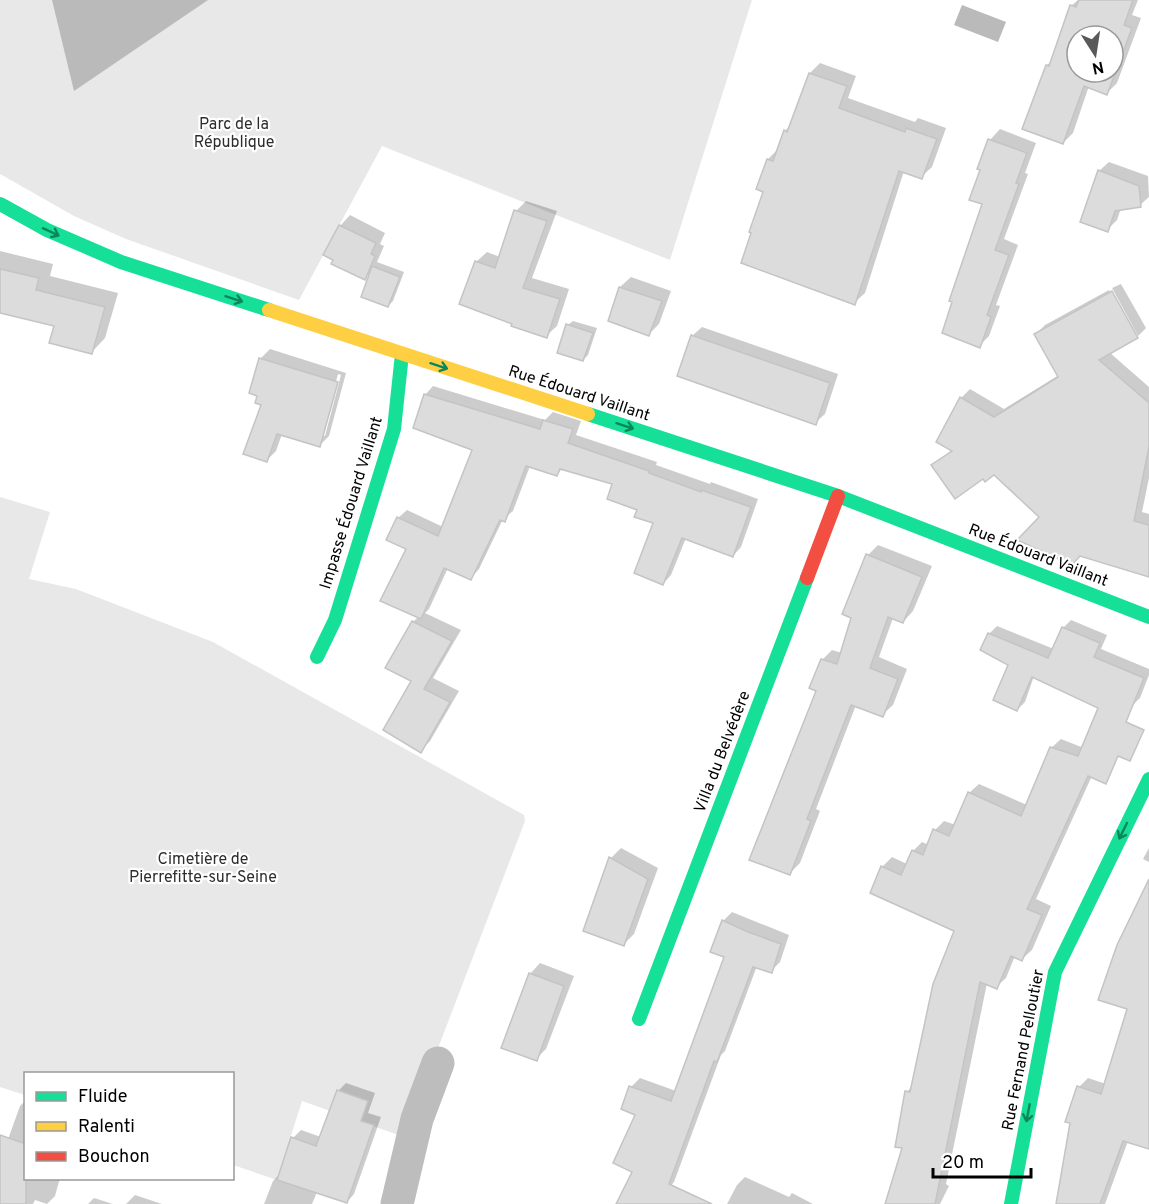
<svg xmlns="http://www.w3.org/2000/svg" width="1149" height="1204" font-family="Overpass,sans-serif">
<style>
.green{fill:#e8e8e8}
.water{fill:#bababa}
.shadow{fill:#0003;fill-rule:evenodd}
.building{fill:#dcdcdc;stroke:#c4c4c4;stroke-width:1.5;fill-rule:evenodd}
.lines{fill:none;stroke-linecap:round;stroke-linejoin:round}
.street{stroke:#bdbdbd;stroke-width:33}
.fast{stroke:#16e098;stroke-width:14}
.slow{stroke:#ffcf43;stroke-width:14}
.jam{stroke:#f24e42;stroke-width:14}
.oneway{stroke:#0d865b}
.labels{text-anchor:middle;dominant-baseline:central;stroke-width:4.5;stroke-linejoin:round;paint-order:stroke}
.park-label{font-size:16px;fill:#2d2d2d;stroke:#fff}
.street-label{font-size:16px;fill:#000;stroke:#fff}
</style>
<rect width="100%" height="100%" fill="#fff"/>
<!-- green -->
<g class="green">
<polygon points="0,0 752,0 670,260 382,146 299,300 126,239 74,216 0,174"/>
<polygon points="0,497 50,512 29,579 76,589 213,642 524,815 525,821 404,1137 302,1101 277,1180 233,1165 232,1074 26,1074 25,1095 0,1087"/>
</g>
<!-- water -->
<g class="water">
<polygon points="52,0 208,0 74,91"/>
<polygon points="962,5 1006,22 998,42 954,25"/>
</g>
<!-- shadow -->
<g class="shadow">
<path d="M1078 0H1138L1132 15 1141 18 1117 83 1107 93 1089 86 1073 133 1063 143 1047 65 1053 60 1071 6ZM1077 36H1113V72H1077Z"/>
<polygon points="820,63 856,76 848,98 915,122 918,118 946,128 932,167 921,177 904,171 865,293 854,303 765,191 758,188 768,159 779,148 785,131 790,126 810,73"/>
<polygon points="1000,129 1036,143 1025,173 1028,174 1004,239 1018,245 996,305 1000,306 989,336 979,346 984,204 982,169 979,168 990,140"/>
<polygon points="1109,162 1148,176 1149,197 1140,205 1121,208 1117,220 1107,230 1099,171"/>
<polygon points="526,201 557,211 532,278 569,289 557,326 546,336 514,323 476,262 487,252 500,257 516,211"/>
<polygon points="350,215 385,233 380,244 384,246 377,262 404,272 393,301 388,306 372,271 365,278 340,226"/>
<polygon points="0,251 53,264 50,276 118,293 105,338 91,353 56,325 0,312"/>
<polygon points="631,277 671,291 659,324 649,334 609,320 620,287"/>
<polygon points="1121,284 1146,328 1138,336 1112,288"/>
<polygon points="1109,290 1135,336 1137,336 1109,352 1149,387 1149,478 1142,512 1149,514 1149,576 1041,517 995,473 933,465 952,450 961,398 970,389 1004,409 1059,375 1036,334 1045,325"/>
<polygon points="573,321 597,328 588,355 583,360 568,325"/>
<polygon points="702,327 838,374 825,414 815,423 692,336"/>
<path d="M270 349 346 373 329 436 320 445 282 434 276 451 267 460 262 404 259 395 251 392 261 358ZM338 374 341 375 325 436H322Z"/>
<polygon points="433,386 545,420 553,412 581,421 576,435 657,462 656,465 710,484 711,482 758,499 741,547 733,556 686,538 671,575 663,584 655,522 639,509 613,483 563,468 557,474 530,466 513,511 503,519 479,569 471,578 448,568 429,609 425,613 461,630 433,678 459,691 430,741 420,751 413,681 413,622 418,617 408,549 398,518 407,510 443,527 474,449 425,395"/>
<polygon points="878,545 932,566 913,611 903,622 893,618 879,657 907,669 893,705 882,715 856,705 816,809 820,811 800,863 790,873 822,660 832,650 842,653 868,555"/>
<polygon points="1071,620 1107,635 1101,649 1149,669 1149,675 1140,698 1132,706 1034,676 1025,702 1017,710 1010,664 989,634 997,626 1054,649 1063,628"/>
<polygon points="1061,739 1094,752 1096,767 1036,899 1051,906 1032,950 1022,959 1015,956 1006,978 996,987 987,983 946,1184 949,1186 940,1204 887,1204 904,1147 907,1092 912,1086 956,930 872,892 882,867 892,857 907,864 913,851 922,842 929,845 935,830 944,821 956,825 969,793 979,784 1027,805 1051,748"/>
<polygon points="621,848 658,868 634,934 624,944 585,930 611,858"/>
<polygon points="1149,848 1149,862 1143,859"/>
<polygon points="1149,883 1149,1148 1128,1141 1105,1204 1067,1204 1079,1087 1088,1078 1106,1084 1129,1008"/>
<polygon points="732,912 789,935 780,962 771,971 757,966 725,1051 721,1055 674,1182 669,1188 661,1204 624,1204 634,1172 637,1114 631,1087 640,1078 676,1091 726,956 723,921"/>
<polygon points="540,963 574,976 546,1049 536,1059 530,974"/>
<polygon points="346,1083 375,1093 368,1113 381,1117 354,1194 347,1202 317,1192 312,1204 264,1204 273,1181 281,1173 293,1138 301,1130 321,1137 338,1091"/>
<polygon points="26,1100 26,1178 60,1178 55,1196 47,1204 35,1200 33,1204 0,1204 2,1156 20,1106"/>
<polygon points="745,1177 789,1197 792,1193 813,1204 727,1204 737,1185"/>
<polygon points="135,1195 162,1204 126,1204"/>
<polygon points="94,1198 113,1204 88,1204"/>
</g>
<!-- building -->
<g class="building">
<path d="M1079 0H1133L1124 25 1132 28 1107 95 1084 86 1063 144 1022 129 1046 65 1049 66 1070 5 1076 7ZM1077 36H1113V72H1077Z"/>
<polygon points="809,73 847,86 839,108 905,132 906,128 937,139 922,179 899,171 855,305 741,263 751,233 749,232 763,192 756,189 767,159 773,161 784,130 787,132"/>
<polygon points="988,139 1027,153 1016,183 1019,184 995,250 1009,255 987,315 991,317 980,348 942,333 952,302 949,301 982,204 969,200 980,170 977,169"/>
<polygon points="1098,170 1139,186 1141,207 1115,211 1108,232 1080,222"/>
<polygon points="514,210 547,221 523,288 560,299 547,338 511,326 512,324 459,304 475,261 495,268"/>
<polygon points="339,225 376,243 371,254 375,256 365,280 331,264 333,260 323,255"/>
<polygon points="372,266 400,277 388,307 361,297"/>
<polygon points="0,269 39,278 36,290 105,307 92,354 49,343 54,326 0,313"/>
<polygon points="619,287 662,301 649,336 608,321"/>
<polygon points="1112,291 1138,338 1099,360 1149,403 1149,447 1134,521 1149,525 1149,577 1080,556 1072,565 1017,540 1039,517 994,475 985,482 983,479 955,499 931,465 952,451 936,442 960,397 994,417 1058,377 1034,334"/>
<polygon points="566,324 593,333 583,361 557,353"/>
<polygon points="691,335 830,383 816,425 677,376"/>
<polygon points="259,358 338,382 320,447 277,434 267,462 243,454 261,405 255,403 257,396 249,393"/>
<polygon points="424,394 540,429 543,420 573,429 568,443 649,471 649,473 701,492 701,490 751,507 733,557 682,538 663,585 634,573 653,523 634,517 637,510 607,499 612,484 560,469 557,476 526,466 505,522 500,520 471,580 444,568 421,619 380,601 406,549 386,540 397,517 438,536 472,450 413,428"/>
<polygon points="866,554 922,577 903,623 888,617 870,668 898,679 883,717 851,705 807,819 811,821 790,875 749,860 816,691 809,688 821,659 837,664 851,618 842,614"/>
<polygon points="412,621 452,641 424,689 450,702 421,753 383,730 411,681 385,668"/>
<polygon points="1062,627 1100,643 1094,657 1144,678 1126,722 1144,730 1130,761 1118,756 1106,784 1088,776 1027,909 1042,915 1022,961 1011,956 997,989 980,982 935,1204 885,1204 902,1148 895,1147 905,1091 910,1092 933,984 954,931 870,893 881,866 901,875 912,850 923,855 933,829 949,836 968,792 1021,816 1050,747 1078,756 1098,708 1032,677 1017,711 993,700 1008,665 980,650 988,633 1048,658"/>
<polygon points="609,857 648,879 624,946 583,931"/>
<polygon points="1149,879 1149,1149 1123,1141 1100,1204 1056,1204 1070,1123 1065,1122 1077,1086 1101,1094 1127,1009 1098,1000 1117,945"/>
<polygon points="722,920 748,932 781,944 772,973 753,967 717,1062 714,1061 669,1184 712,1204 616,1204 632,1172 613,1163 635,1115 621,1109 629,1086 671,1101 724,957 710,952"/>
<polygon points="529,973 564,986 537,1061 501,1048"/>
<polygon points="337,1090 368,1101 361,1121 374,1125 347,1203 277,1180 291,1137 316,1146"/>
<polygon points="0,1135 26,1144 26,1204 0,1204"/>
</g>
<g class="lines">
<!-- street -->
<polyline class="street" points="397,1204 417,1119 438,1063"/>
<!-- fast -->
<g class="fast">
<polyline points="0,204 47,230 121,262 269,310"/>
<polyline points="588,414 838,496 1149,617"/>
<polyline points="317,657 335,620 394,429 402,354"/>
<polyline points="639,1019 807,578"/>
<polyline points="1011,1204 1055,972 1149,779"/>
</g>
<!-- slow -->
<polyline class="slow" points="269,310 588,414"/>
<!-- jam -->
<polyline class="jam" points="807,578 838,496"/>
</g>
<!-- one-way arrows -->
<defs><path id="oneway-shaft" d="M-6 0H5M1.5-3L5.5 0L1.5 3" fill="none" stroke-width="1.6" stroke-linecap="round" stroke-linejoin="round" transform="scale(1.5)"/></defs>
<g class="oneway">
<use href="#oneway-shaft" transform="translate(51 232) rotate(25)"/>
<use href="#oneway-shaft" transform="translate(234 299) rotate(18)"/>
<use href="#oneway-shaft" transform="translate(439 366) rotate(18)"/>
<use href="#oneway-shaft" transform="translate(625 426) rotate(18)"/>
<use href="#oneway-shaft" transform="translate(1123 831) rotate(116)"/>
<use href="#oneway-shaft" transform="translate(1028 1113) rotate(101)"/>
</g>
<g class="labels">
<!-- park labels -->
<g class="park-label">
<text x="234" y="125">Parc de la<tspan x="234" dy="18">République</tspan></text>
<text x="203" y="860">Cimetière de<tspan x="203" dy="18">Pierrefitte-sur-Seine</tspan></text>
</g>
<!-- street labels -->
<g class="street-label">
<text transform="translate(579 394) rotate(18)">Rue Édouard Vaillant</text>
<text transform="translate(352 503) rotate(-73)">Impasse Édouard Vaillant</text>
<text transform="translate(1038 556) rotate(21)">Rue Édouard Vaillant</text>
<text transform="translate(723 752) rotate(-69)">Villa du Belvédère</text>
<text transform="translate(1024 1050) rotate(-79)">Rue Fernand Pelloutier</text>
</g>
</g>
<!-- legend -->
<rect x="24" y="1072" width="210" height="108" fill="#ffffff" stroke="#999999" stroke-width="1.5"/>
<rect x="36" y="1092" width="30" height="9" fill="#16e098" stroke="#999999" stroke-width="1.5"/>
<text x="78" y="1102" font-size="18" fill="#000000">Fluide</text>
<rect x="36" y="1122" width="30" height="9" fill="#ffcf43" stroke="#999999" stroke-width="1.5"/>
<text x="78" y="1132" font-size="18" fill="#000000">Ralenti</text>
<rect x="36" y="1152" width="30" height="9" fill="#f24e42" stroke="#999999" stroke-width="1.5"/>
<text x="78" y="1162" font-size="18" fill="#000000">Bouchon</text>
<!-- north arrow -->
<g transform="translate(1095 54) rotate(168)"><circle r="28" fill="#ffffff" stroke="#999999" stroke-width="1.5"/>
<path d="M0-4.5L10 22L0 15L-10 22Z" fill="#595959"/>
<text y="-9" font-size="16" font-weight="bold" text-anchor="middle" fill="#000000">N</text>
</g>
<!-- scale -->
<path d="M933 1168v9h98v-9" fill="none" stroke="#000000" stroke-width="3"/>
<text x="942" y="1168" font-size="18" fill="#000000" stroke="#ffffff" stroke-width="4.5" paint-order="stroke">20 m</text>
</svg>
